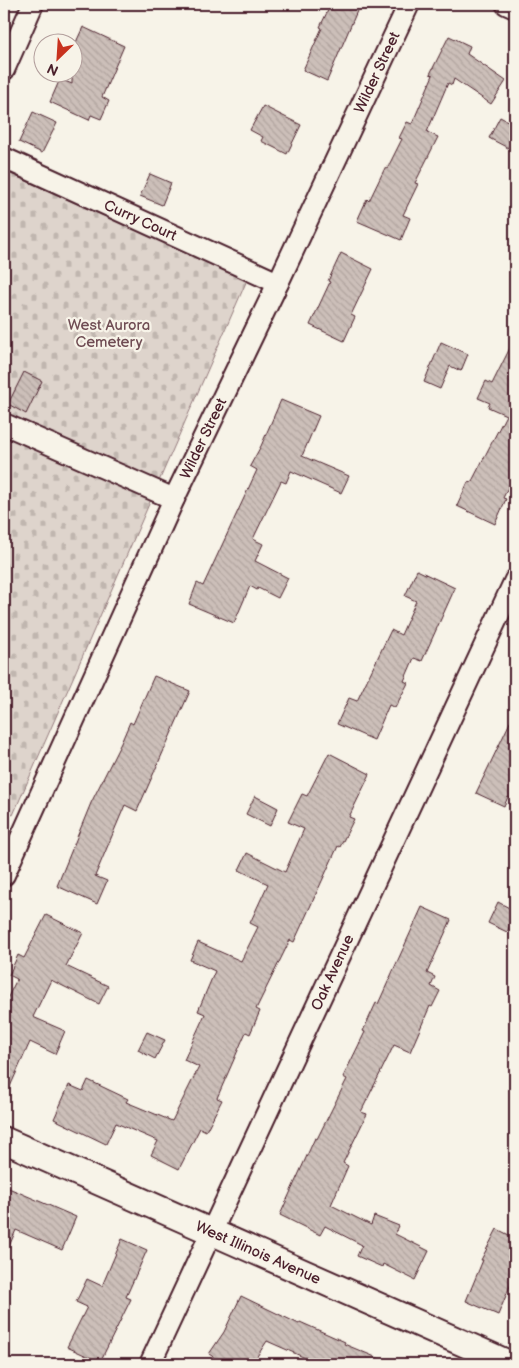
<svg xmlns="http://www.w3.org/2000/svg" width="519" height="1368" font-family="'Balsamiq Sans',sans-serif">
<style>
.cemetery{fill:url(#cemetery-stones);stroke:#947a7c}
.building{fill:url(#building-back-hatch);stroke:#4a1f2b}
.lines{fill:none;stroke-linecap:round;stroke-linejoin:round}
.minor-casing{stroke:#4a1f2b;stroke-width:24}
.major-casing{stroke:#4a1f2b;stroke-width:29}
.minor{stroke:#f7f3e8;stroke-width:20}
.major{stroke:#f7f3e8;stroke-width:25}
.labels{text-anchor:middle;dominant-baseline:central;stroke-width:4.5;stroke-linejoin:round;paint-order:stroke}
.street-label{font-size:15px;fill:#4a1f2b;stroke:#f7f3e8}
.park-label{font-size:15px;fill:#6f4c53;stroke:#f7f3e8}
</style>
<defs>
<pattern id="cemetery-stones" width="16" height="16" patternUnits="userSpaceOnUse" patternTransform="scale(1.25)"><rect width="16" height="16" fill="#ded4cc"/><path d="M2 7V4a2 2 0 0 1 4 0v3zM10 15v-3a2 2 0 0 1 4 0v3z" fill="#c0b6af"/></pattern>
<pattern id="building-back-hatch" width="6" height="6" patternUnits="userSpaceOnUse" patternTransform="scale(1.25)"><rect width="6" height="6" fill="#ccbfb9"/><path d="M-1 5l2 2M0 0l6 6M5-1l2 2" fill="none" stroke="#b1a49f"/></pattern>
</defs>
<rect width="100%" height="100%" fill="#f7f3e8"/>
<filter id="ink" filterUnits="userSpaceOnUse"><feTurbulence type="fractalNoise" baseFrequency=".02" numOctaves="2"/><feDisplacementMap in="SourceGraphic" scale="10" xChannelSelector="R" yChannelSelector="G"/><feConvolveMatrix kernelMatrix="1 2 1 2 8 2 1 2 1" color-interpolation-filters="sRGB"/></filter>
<g filter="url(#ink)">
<!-- cemetery -->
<polygon class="cemetery" points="4,171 247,280 13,815 4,811"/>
<!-- building -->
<g class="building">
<polygon points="331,4 360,4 327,81 303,70 322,28 320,27"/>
<polygon points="83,27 124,46 102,97 109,101 101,119 91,115 89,120 50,102 60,79 72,84 72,51"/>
<polygon points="449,36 470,46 467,54 506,81 491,104 454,79 452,85 448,83 427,132 438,137 415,183 418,184 403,215 410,218 401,240 357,221 367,199 369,201 385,168 387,169 402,139 399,138 407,122 412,124 433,75 430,74"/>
<polygon points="263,106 301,125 287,154 261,141 263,137 250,130"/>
<polygon points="33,112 57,123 42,153 19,142"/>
<polygon points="500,117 515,125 515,134 508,148 489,138"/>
<polygon points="150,174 171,183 162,205 140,196"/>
<polygon points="341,253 373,269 351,315 355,317 344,341 310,325 330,282 328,281"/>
<polygon points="515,338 515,473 503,498 506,499 495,524 457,506 468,482 471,483 506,415 488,407 490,403 478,398 486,381 492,384"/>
<polygon points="441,342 468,354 461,371 450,366 440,389 424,382"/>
<polygon points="24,372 42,381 26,414 8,404"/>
<polygon points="281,400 319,416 302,456 349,476 341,493 291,471 286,483 281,481 253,539 263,544 255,561 288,578 278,598 258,588 257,590 250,586 234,623 189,604 197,583 203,586 257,470 250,466 261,446"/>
<polygon points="417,570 455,588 422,661 414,658 404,681 408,683 395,708 389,705 374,740 337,724 349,698 357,701 391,630 401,635 416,601 405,596"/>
<polygon points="154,676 190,691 137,811 125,805 95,876 107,881 97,904 57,886 91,803 121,743 130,722 133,724"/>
<polygon points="515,712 515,801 508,797 504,806 476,793"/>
<polygon points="329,753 370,774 349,817 354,819 340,847 338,846 294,942 290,940 256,1009 260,1011 250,1034 246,1032 217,1098 222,1100 206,1131 200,1128 179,1169 151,1155 158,1141 116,1123 106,1144 54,1119 69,1085 83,1091 88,1080 128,1099 126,1102 172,1121 199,1067 184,1060 205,1014 198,1011 215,971 190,960 198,942 241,961 258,927 250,923 268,884 239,870 247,853 285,872 304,829 288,822 302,794 307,796"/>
<polygon points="255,796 278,808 270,826 246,814"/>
<polygon points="498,902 515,911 515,916 507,932 488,923"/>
<polygon points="422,907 451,920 427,973 435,977 431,986 440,991 432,1007 430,1006 410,1052 394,1045 361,1112 367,1114 343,1163 348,1166 331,1205 371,1225 374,1216 399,1226 395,1234 429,1251 415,1280 383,1264 382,1267 357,1256 362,1245 325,1226 320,1235 280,1215 315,1138 317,1139 347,1079 343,1077 365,1032 363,1031 376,1003 378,1004"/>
<polygon points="46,915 83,933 66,966 108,986 99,1004 51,980 33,1017 65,1031 55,1054 30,1042 4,1100 4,1005 17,979 9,975 18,955 24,958"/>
<polygon points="147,1032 165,1040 155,1059 138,1050"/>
<polygon points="4,1186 76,1217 62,1250 16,1230 4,1258"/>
<polygon points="497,1229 515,1238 515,1274 498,1315 466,1301 483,1260 481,1260"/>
<polygon points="122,1239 147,1250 126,1297 131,1299 100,1362 67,1347 87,1307 76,1302 87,1279 102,1286"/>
<polygon points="241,1296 299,1324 300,1322 345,1342 344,1344 392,1364 319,1364 267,1341 252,1364 224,1364 209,1354 224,1332"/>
</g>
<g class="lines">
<defs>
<g id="minor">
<polyline points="506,4 515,8"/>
<polyline points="4,70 33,4"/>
<path id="s1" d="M4 158 278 283"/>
<polyline points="4,424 174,499"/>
<path id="s2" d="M4 875 174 499 278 283 409 4"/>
<path id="s3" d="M150 1364 515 580"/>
</g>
<g id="major">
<path id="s4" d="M4 1140 510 1364"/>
</g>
</defs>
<!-- minor casing -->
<use href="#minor" class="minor-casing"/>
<!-- major casing -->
<use href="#major" class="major-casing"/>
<!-- minor -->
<use href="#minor" class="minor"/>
<!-- major -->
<use href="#major" class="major"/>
</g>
</g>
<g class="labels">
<!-- street labels -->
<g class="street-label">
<text stroke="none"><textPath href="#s2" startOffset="885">Wilder Street</textPath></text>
<text stroke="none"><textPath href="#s1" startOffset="150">Curry Court</textPath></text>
<text stroke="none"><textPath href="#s2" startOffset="480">Wilder Street</textPath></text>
<text stroke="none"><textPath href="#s3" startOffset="432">Oak Avenue</textPath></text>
<text stroke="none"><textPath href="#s4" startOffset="278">West Illinois Avenue</textPath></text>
</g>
<!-- park labels -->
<g class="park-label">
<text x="109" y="325">West Aurora<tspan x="109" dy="17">Cemetery</tspan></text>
</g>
</g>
<!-- margin -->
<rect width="519" height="1368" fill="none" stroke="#f7f3e8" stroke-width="20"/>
<rect x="10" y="10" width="499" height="1348" fill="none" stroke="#4a1f2b" stroke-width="2" filter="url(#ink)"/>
<!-- north arrow -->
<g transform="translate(58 58) rotate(205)"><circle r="24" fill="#f7f3e8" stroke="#b29e9c"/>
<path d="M0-4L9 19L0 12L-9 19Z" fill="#c8321e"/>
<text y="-8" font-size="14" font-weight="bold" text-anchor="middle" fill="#4a1f2b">N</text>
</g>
</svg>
